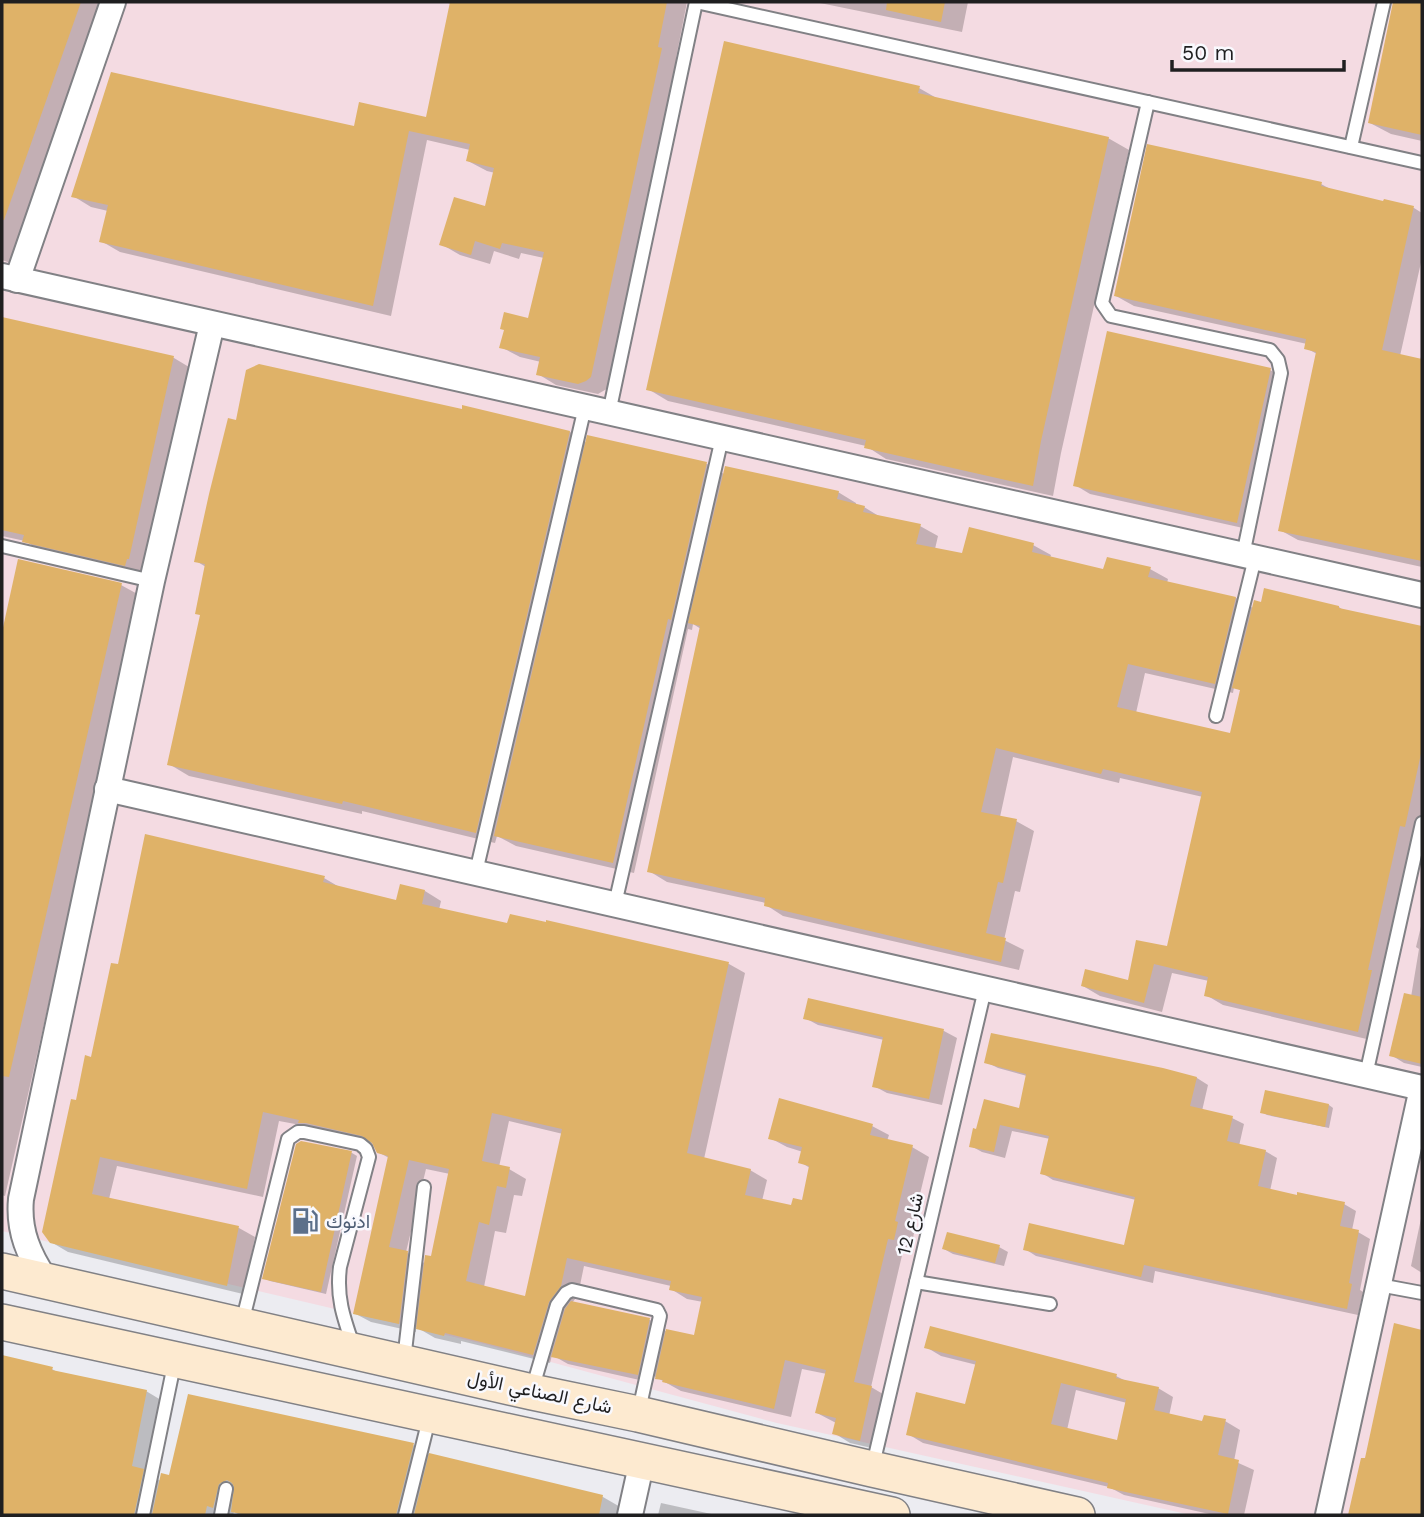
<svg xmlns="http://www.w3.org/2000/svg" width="1424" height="1517" font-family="'Work Sans',Vazirmatn,sans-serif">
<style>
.industrial{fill:#f4dbe2}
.shadow{fill:#0003;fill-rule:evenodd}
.building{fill:#dfb268;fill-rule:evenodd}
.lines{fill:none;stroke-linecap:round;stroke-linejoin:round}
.lane-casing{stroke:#818185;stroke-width:16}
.street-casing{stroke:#818185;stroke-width:28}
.secondary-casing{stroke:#818185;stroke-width:38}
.lane{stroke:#fff;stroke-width:12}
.street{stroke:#fff;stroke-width:24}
.secondary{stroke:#fdead0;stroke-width:35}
.labels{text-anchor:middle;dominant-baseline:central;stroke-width:5;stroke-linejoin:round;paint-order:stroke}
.service-label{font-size:19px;fill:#4e5e75;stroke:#f9f9fe;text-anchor:start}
.street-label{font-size:19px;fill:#1f1f20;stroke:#f9f9fe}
</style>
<rect width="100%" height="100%" fill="#ececf1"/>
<!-- industrial -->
<polygon class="industrial" points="2,2 1422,2 1422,1515 1191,1515 777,1423 484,1344 2,1231"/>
<!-- shadow -->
<g class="shadow">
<polygon points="2,2 105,2 13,264 2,260"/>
<polygon points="444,2 687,2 676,58 680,60 610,387 598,394 556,385 538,374 541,362 520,357 501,347 529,320 544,258 521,253 519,259 494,251 490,264 460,255 441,244 487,208 495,173 487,171 468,161 470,150 427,140 391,316 120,252 101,241 108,211 91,207 73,196 355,128 428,119 452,4"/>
<polygon points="815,2 968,2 962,32"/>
<polygon points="1395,2 1422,2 1422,141 1391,134 1370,123"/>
<polygon points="919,88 940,100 1108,138 1129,150 1061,453 1053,496 886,459 866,446 668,401 648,389"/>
<polygon points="1321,184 1334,191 1384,203 1385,201 1414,208 1422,213 1422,258 1400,356 1420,361 1422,352 1422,567 1298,540 1280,530 1317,354 1306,348 1307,344 1134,306 1116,296"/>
<polygon points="2,319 174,358 194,370 146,576 45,553 25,541 2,536"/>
<polygon points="1270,370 1286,379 1252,530 1090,494 1075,485"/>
<path d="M464 407 570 432 587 443 589 437 707 464 724 474 838 492 856 503V505L864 507 882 518 920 526 938 536 935 549 964 556 1033 545 1051 555 1050 558 1105 571 1150 569 1168 579 1167 583 1236 598 1253 608 1339 607 1344 611 1422 627V836L1375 1041 1223 1005 1206 995 1209 981 1172 973 1162 1012 1100 996 1083 986 1129 982 1168 948 1203 797 1120 778 1119 783 1013 757 1000 817 1016 821 1034 831 1020 892 1015 891 1004 940 1024 950 1019 970 783 916 766 905V903L667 882 649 871 701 629 693 624 692 630 688 629 634 873 516 846 497 836 495 843 362 811V814L189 776 169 764 202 616 206 567 196 561 237 422 463 411ZM1145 673 1233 693 1234 687 1242 691 1232 735 1136 713Z"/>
<polygon points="20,561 121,585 141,596 5,1196 2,1195 2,640"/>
<path d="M324 878 341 888 397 902 425 891 441 901 439 910 509 925 729 964 745 973 704 1159 750 1170 767 1180 762 1201 792 1207 803 1202 810 1168 800 1162 803 1152 787 1147 770 1138 872 1126 889 1135 887 1141 912 1147 929 1157 911 1231 914 1233 911 1248 904 1247 871 1387 888 1397 876 1449 850 1443 834 1433 836 1423 817 1413 827 1374 802 1369 791 1417 681 1391 654 1376 653 1383 568 1364 552 1355 550 1363 461 1341V1344L435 1338 416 1327V1332L371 1322 354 1313 389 1158 378 1152 374 1143 324 1132H316L306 1126 279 1121 263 1197 117 1166 109 1199 239 1228 255 1237 243 1294 68 1252 51 1242 77 1102 92 1059 119 967ZM509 1121 563 1134 527 1298 484 1287 495 1231 506 1233 514 1195 522 1196 526 1179 509 1169 499 1167ZM426 1169 450 1174 432 1258 426 1264 406 1252ZM584 1266 671 1286V1289L687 1299 703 1302 695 1337 665 1331V1329L650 1320 572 1303 578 1295Z"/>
<polygon points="1422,922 1422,1067 1404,1063 1391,1055 1411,997 1419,949 1416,947"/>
<polygon points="809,1000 944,1031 957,1038 942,1105 887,1093 874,1086 884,1040 818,1025 805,1018"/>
<polygon points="986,1062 1197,1078 1208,1085 1202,1111 1232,1118 1244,1124 1239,1146 1265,1151 1277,1158 1270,1191 1344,1204 1356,1211 1352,1230 1358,1232 1370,1239 1360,1290 1363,1292 1358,1315 1155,1271 1153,1283 1036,1256 1025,1249 1125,1247 1136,1200 1053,1180 1042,1173 1050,1139 1012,1131 1005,1158 982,1152 971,1146 1020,1110 1027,1076 998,1068"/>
<polygon points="1329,1105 1333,1108 1329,1128 1267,1115 1262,1112"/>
<polygon points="301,1143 352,1153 357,1156 326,1294 270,1281 264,1278"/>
<polygon points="1422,1214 1422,1273 1411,1266"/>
<polygon points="999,1247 1008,1252 1004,1266 953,1254 944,1249"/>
<polygon points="1395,1325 1422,1331 1422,1515 1350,1515 1362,1460 1366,1461"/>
<path d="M926 1347 1116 1376 1126 1381 1158 1388 1173 1397 1169 1416 1204 1423 1225 1421 1240 1430 1234 1461 1254 1470 1244 1515H1214L1124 1495 1109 1487 923 1443 908 1434 967 1406 977 1365 941 1356ZM1076 1390 1127 1403 1118 1442 1067 1430Z"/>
<polygon points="2,1357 52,1369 60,1374 146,1391 166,1403 151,1476 161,1481 171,1477 413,1445 432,1456 603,1497 622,1508 620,1515 240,1515 234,1512 233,1515 2,1515"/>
<polygon points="661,1503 716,1515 658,1515"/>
</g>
<!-- building -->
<g class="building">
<polygon points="2,2 81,2 4,220 2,220"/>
<polygon points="450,2 667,2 658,47 662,48 591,377 586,381 578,384 536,375 540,357 499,348 504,330 500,329 504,312 528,318 544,252 502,243 500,249 475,241 471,255 439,245 454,197 485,206 494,168 466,161 470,144 409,131 373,306 99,242 108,205 71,197 111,72 354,126 359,102 426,117"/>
<polygon points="887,2 945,2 941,22 886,10"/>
<polygon points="1393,2 1422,2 1422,135 1368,123"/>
<polygon points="724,41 920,86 918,93 1109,137 1041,441 1033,486 864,448 866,440 646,390"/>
<polygon points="1147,144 1322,182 1321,186 1383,201 1384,199 1414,206 1382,350 1422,359 1422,561 1278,531 1316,352 1304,349 1306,339 1114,296"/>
<polygon points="2,317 174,356 129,559 127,559 125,566 22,542 24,535 2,530"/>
<polygon points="1107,331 1271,368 1237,523 1073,486"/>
<polygon points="259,364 462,409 462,405 570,431 476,833 343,801 342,804 167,765 200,615 195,614 205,564 194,562 209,494 228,418 236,420 246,370"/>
<polygon points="587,435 707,462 671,620 668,619 613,863 494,836"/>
<polygon points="725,466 839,491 837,499 865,506 863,512 921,524 916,544 962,553 969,527 1034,543 1032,552 1103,569 1107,557 1151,567 1148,577 1236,597 1215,684 1128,664 1117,707 1230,733 1240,690 1232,688 1254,600 1261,602 1264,588 1339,606 1339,608 1422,626 1422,749 1405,827 1400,826 1368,970 1372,970 1358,1032 1204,996 1208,977 1154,964 1144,1003 1081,986 1085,969 1128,980 1136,940 1167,946 1202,792 1103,769 1101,774 996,748 981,812 1017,819 1003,883 998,882 986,933 1006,938 1001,962 764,906 765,898 647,872 700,626 688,623"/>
<polygon points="18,559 122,583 9,1077 2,1076 2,632"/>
<path d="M145 834 325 876 323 882 396 900 400 884 425 890 422 904 507 923 510 914 546 922V920L729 962 687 1153 751 1169 745 1195 791 1205 793 1198 802 1200 809 1166 798 1163 802 1147 768 1139 779 1098 873 1124 870 1135 913 1145 895 1221 898 1222 894 1240 888 1239 854 1382 872 1386 860 1441 832 1434 836 1418 815 1413 826 1370 785 1360 774 1409 662 1382 663 1380 655 1379 666 1329 694 1335 702 1297 669 1290 671 1281 567 1258 561 1286 549 1302 533 1355 445 1333 444 1336 416 1329 425 1255 431 1256 449 1169 409 1160 389 1247 408 1251 399 1324 353 1314 388 1156 377 1153 372 1143 362 1136 306 1123H298L299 1120 263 1112 247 1189 100 1157 92 1194 239 1226 227 1286 50 1243 42 1232 71 1099 76 1100 85 1055 91 1057 111 963 118 964ZM492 1113 562 1129 525 1296 466 1281 479 1222 489 1225 497 1186 506 1188 510 1167 482 1161Z"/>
<polygon points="1404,993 1422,997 1422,1064 1389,1056"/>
<polygon points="808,998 944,1029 929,1099 872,1087 883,1037 803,1019"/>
<polygon points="991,1033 1163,1068 1197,1077 1190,1106 1233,1116 1227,1141 1266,1150 1258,1186 1297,1195 1297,1192 1345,1202 1340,1226 1359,1230 1349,1283 1352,1284 1347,1309 1144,1265 1141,1277 1023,1250 1029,1223 1124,1245 1135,1197 1040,1174 1049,1136 1000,1125 994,1152 969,1147 973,1128 976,1129 984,1099 1019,1108 1026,1074 984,1063"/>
<polygon points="1265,1090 1329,1104 1325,1127 1260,1113"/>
<polygon points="301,1141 352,1151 321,1292 262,1279 296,1144"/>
<polygon points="947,1232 1000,1245 995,1263 942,1249"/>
<polygon points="571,1301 650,1318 638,1375 551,1357 565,1309"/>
<polygon points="1394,1323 1422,1330 1422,1515 1348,1515 1361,1458 1365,1458"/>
<path d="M930 1326 1117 1374 1116 1378 1159 1387 1154 1410 1202 1421 1204 1415 1226 1419 1218 1455 1239 1460 1228 1514 1107 1488 1108 1483 906 1435 916 1392 965 1404 976 1361 924 1348ZM1061 1383 1126 1399 1117 1440 1051 1424Z"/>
<polygon points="2,1355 53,1367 52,1370 147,1390 132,1466 144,1469 134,1515 2,1515"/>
<polygon points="188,1394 414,1443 396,1515 247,1515 231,1512 234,1487 232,1483 227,1480 219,1484 213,1508 207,1506 205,1515 152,1515 161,1473 169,1475"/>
<polygon points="429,1453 603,1495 599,1515 414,1515"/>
</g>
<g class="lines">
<defs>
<g id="lane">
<polyline points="696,2 1422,163"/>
<polyline points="1148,102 1102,303 1111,316 1270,350 1278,360 1281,373 1243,555"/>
<polyline points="1351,147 1384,2"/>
<polyline points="609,413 696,2"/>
<polyline points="2,546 152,581"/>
<polyline points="1216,716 1255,558"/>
<polyline points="476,872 585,407"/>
<polyline points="615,904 722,438"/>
<polyline points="1366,1075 1422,823"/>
<polyline points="916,1282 1050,1304"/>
<polyline points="1379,1285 1422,1293"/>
<path d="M242 1323 288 1139 298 1132H304L360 1144 366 1149 369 1157 340 1267C336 1298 344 1319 354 1348"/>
<polyline points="404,1360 424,1187"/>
<polyline points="532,1390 557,1305 566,1293 572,1290 657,1310 660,1316 639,1410"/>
<polyline points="872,1469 985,989"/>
<polyline points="143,1515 175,1360"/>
<polyline points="221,1515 226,1489"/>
<polyline points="405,1515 430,1415"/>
</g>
<g id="street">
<polyline points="2,276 1422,595"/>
<polyline points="17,280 113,2"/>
<polyline points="107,789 1422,1088"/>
<path d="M47 1282C29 1256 18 1231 21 1199L152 581 212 324"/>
<polyline points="630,1515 642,1461"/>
<polyline points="1328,1515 1422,1088"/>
</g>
<g id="secondary">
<polyline points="2,1271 532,1392 638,1414 872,1469 1077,1515"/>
<polyline points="2,1322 892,1515"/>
</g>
</defs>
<!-- lane casing -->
<use href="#lane" class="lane-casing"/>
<!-- street casing -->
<use href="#street" class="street-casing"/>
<!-- secondary casing -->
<use href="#secondary" class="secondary-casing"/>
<!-- lane -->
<use href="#lane" class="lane"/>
<!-- street -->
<use href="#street" class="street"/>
<!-- secondary -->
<use href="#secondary" class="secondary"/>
</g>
<!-- icons -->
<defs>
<symbol id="fuel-bare" viewBox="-9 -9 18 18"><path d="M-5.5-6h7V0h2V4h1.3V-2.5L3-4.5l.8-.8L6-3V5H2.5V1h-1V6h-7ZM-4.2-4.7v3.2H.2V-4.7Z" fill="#5c6f8a" stroke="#f9f9fe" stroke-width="2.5" paint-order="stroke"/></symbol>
</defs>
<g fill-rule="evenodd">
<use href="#fuel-bare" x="286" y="1202" width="38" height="38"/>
</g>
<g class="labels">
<!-- service labels -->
<g class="service-label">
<text x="326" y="1221">ادنوك</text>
</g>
<!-- street labels -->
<g class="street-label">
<text transform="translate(910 1224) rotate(-77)">شارع 12</text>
<text transform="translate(540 1392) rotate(12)">شارع الصناعي الأول</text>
</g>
</g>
<!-- border -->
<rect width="1424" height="1517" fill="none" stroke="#1f1f20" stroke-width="7"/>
<!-- scale -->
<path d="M1172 60v10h172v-10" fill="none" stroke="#1f1f20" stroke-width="3.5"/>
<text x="1182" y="60" font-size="21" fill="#1f1f20" stroke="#f9f9fe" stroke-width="5" paint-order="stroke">50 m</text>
</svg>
